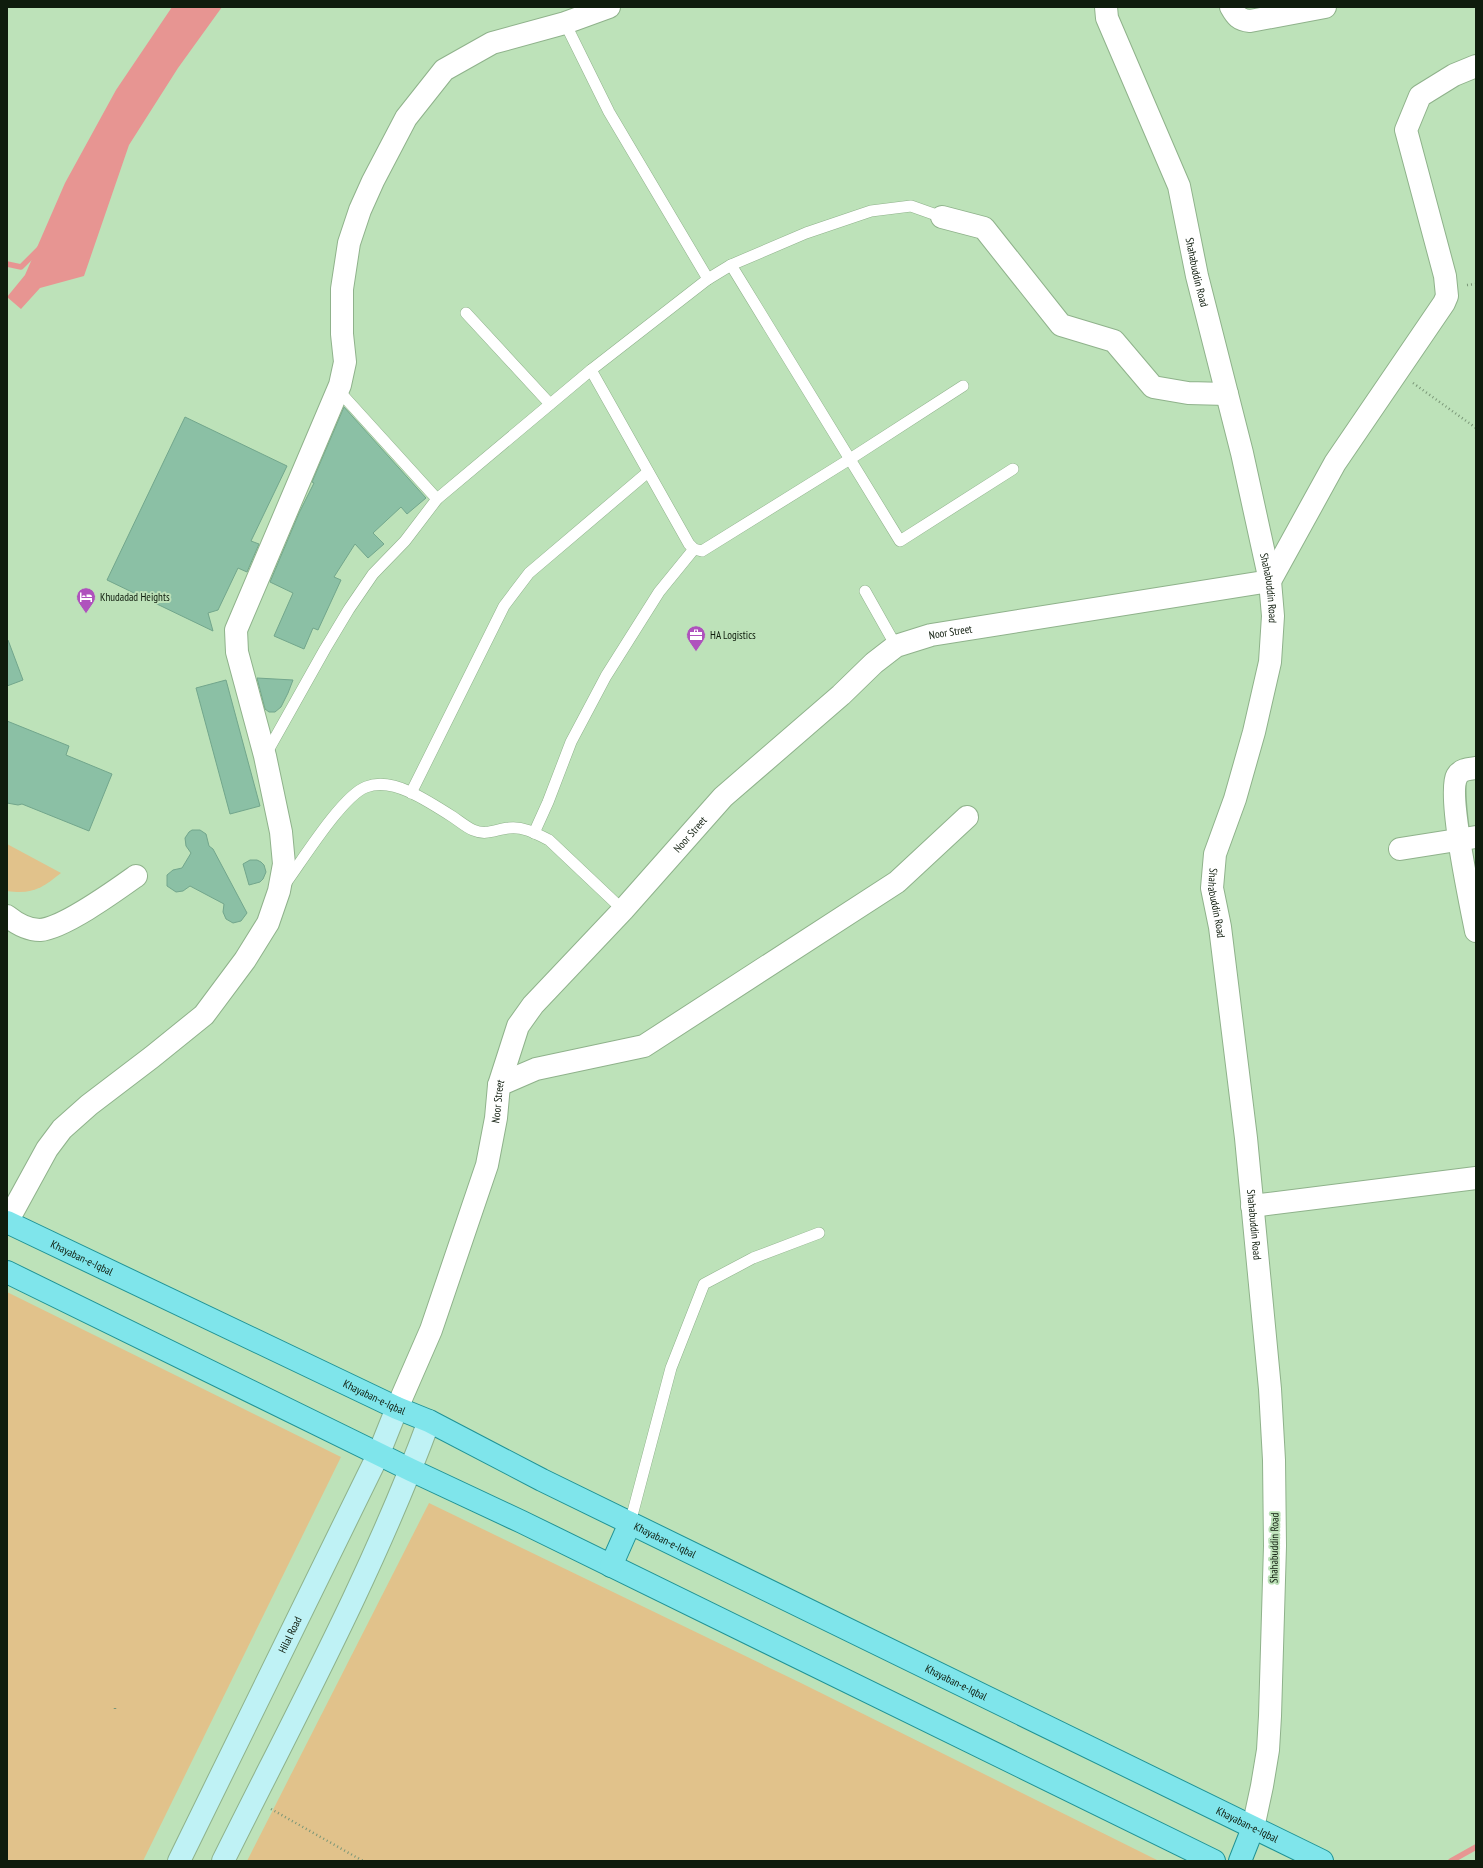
<svg xmlns="http://www.w3.org/2000/svg" width="1483" height="1868" font-family="'PT Sans Narrow',sans-serif">
<style>
.green{fill:#e1c28b}
.water{fill:#e79592}
.lines{fill:none;stroke-linecap:round;stroke-linejoin:round}
.stream{stroke:#e79592;stroke-width:5.5}
.building{fill:#8bc0a5;stroke:#72a68c}
.lane-casing{stroke:#8fb28b;stroke-width:12}
.street-casing{stroke:#8fb28b;stroke-width:24}
.secondary-casing{stroke:#8fb28b;stroke-width:24}
.primary-casing{stroke:#209395;stroke-width:24}
.path{stroke:#7a9677;stroke-width:2.5;stroke-dasharray:1 3;stroke-linecap:butt}
.lane{stroke:#fff;stroke-width:11}
.street{stroke:#fff;stroke-width:22}
.secondary{stroke:#bff2f5;stroke-width:22}
.primary{stroke:#7fe5eb;stroke-width:22}
.labels{text-anchor:middle;dominant-baseline:central;stroke-width:4;stroke-linejoin:round;paint-order:stroke}
.street-label{font-size:11px;fill:#0f1c0d;stroke:#bde2b9}
.poi-label{font-size:11px;fill:#0f1c0d;stroke:#bde2b9;text-anchor:start}
</style>
<rect width="100%" height="100%" fill="#bde2b9"/>
<!-- green -->
<g class="green">
<path d="M7 844 61 873C42 888 32 895 7 891Z"/>
<polygon points="7,1292 341,1457 143,1861 11,1861 7,1859"/>
<polygon points="429,1503 801,1683 1159,1861 247,1861"/>
</g>
<!-- water -->
<polygon class="water" points="172,7 222,7 178,68 129,145 84,276 40,288 21,309 7,297 25,275 65,183 116,90"/>
<g class="lines">
<!-- stream -->
<g class="stream">
<polyline points="7,264 21,267 40,248"/>
<polyline points="1451,1861 1476,1847"/>
</g>
</g>
<!-- building -->
<g class="building">
<polygon points="344,407 426,498 407,514 401,507 373,533 384,544 368,558 355,544 334,577 341,580 318,630 313,628 304,649 274,636 293,593 270,582 299,513 314,483 312,482"/>
<polygon points="185,417 287,466 251,541 259,544 247,572 238,568 218,610 208,613 213,631 107,580"/>
<polygon points="8,640 23,680 7,686 7,641"/>
<polygon points="257,678 293,680 288,693 281,707 275,712 269,712 265,709"/>
<polygon points="226,680 260,806 230,814 196,688"/>
<polygon points="7,721 69,746 66,755 112,774 89,831 22,804 18,805 7,803"/>
<polygon points="192,830 200,830 206,834 209,846 213,849 247,913 241,921 233,923 226,919 223,912 224,904 190,886 183,891 176,892 167,886 167,875 173,870 182,868 191,853 186,846 185,838 189,832"/>
<polygon points="250,860 257,860 261,862 264,865 266,872 263,879 260,882 249,885 243,864"/>
</g>
<g class="lines">
<defs>
<g id="lane">
<polyline points="565,23 609,112 708,279"/>
<polyline points="731,265 900,541 1013,469"/>
<polyline points="466,313 550,404"/>
<polyline points="591,370 689,544 694,549 702,551 850,459 963,386"/>
<polyline points="338,390 437,499"/>
<polyline points="865,591 896,646"/>
<polyline points="266,754 325,649 349,609 373,574 405,541 437,499 591,370 708,279 731,265 806,233 871,211 911,206 942,217"/>
<polyline points="411,793 504,606 529,573 648,472"/>
<polyline points="534,833 548,802 571,742 606,676 659,592 694,549"/>
<path d="M285 884C302 861 342 796 366 787 381 781 397 786 410 792 425 799 439 808 453 817 459 821 466 827 473 830 487 836 496 829 509 828 523 826 537 834 549 840L623 910"/>
<polyline points="630,1523 671,1368 704,1284 753,1258 819,1233"/>
</g>
<g id="street">
<path id="s1" d="M1106 7 1107 18 1179 186 1197 276 1242 453 1270 581 1273 616 1270 662 1254 732 1235 799 1215 854 1212 888 1220 927 1246 1138 1270 1389 1274 1460 1275 1546 1270 1716 1268 1750 1262 1786 1253 1828"/>
<path d="M1231 7C1236 16 1239 20 1250 21L1325 7"/>
<polyline points="942,217 984,228 1061,325 1114,341 1153,387 1188,393 1227,394"/>
<path d="M1476 768C1469 769 1461 769 1457 776 1447 793 1471 906 1476 931"/>
<polyline points="1400,849 1476,837"/>
<path d="M7 916C17 924 27 930 40 930 64 928 115 891 136 876"/>
<polyline points="499,1085 536,1069 644,1046 897,882 967,817"/>
<polyline points="1252,1206 1476,1178"/>
<polyline points="7,1222 47,1149 62,1129 89,1105 152,1057 204,1015 245,960 268,923 279,891 284,864 281,832 265,756 237,652 236,630 340,385 345,362 342,334 342,289 349,243 360,210 373,181 406,118 444,70 492,43 565,23 609,7"/>
<path id="s2" d="M397 1408 431 1330 487 1165 496 1118 499 1085 518 1026 533 1005 623 910 723 797 841 695 874 663 896 646 931 635 1270 581 1335 463 1444 303 1447 296 1445 276 1406 130 1420 96 1454 75 1476 66"/>
</g>
<g id="secondary">
<path id="s3" d="M179 1861 379 1453 397 1408"/>
<path d="M223 1861C295 1716 373 1573 429 1421"/>
</g>
<g id="primary">
<path id="s4" d="M7 1222 397 1408 429 1421 542 1480 1322 1861"/>
<polyline points="7,1272 411,1470 522,1522 1214,1861"/>
<polyline points="611,1566 630,1523"/>
<polyline points="1240,1861 1253,1828"/>
</g>
</defs>
<!-- lane casing -->
<use href="#lane" class="lane-casing"/>
<!-- street casing -->
<use href="#street" class="street-casing"/>
<!-- secondary casing -->
<use href="#secondary" class="secondary-casing"/>
<!-- primary casing -->
<use href="#primary" class="primary-casing"/>
<!-- path -->
<g class="path">
<polyline points="1467,285 1476,284"/>
<polyline points="1413,383 1476,428"/>
<polyline points="115,1709 115,1708"/>
<polyline points="271,1809 363,1861"/>
</g>
<!-- lane -->
<use href="#lane" class="lane"/>
<!-- street -->
<use href="#street" class="street"/>
<!-- secondary -->
<use href="#secondary" class="secondary"/>
<!-- primary -->
<use href="#primary" class="primary"/>
</g>
<!-- icons -->
<defs>
<symbol id="hotel-pin" viewBox="-11 -11 22 30"><path d="M0 17L-7.5 6A9.5 9.5 0 1 1 7.5 6Z" fill="#af52bd" stroke="#bde2b9"/><path d="M-6-4.5h1.5V1H6V5H4.5V3h-9V5H-6ZM-4 0a1.8 1.8 0 1 1 3.6 0ZM.5 0V-2.5h3Q6-2.5 6 0Z" fill="#fff"/></symbol>
<symbol id="office-pin" viewBox="-11 -11 22 30"><path d="M0 17L-7.5 6A9.5 9.5 0 1 1 7.5 6Z" fill="#af52bd" stroke="#bde2b9"/><path d="M-6-3h4V-5.5h4V-3h4V5H-6ZM-1-4.5V-3h2v-1.5ZM-6 0V1H6V0Z" fill="#fff"/></symbol>
</defs>
<g fill-rule="evenodd">
<use href="#hotel-pin" x="75" y="586" width="22" height="30"/>
<use href="#office-pin" x="685" y="624" width="22" height="30"/>
</g>
<g class="labels">
<!-- street labels -->
<g class="street-label">
<text stroke="none"><textPath href="#s1" startOffset="282">Shahabuddin Road</textPath></text>
<text stroke="none"><textPath href="#s1" startOffset="606">Shahabuddin Road</textPath></text>
<text stroke="none"><textPath href="#s2" startOffset="996">Noor Street</textPath></text>
<text stroke="none"><textPath href="#s2" startOffset="660">Noor Street</textPath></text>
<text stroke="none"><textPath href="#s1" startOffset="930">Shahabuddin Road</textPath></text>
<text stroke="none"><textPath href="#s2" startOffset="324">Noor Street</textPath></text>
<text stroke="none"><textPath href="#s1" startOffset="1254">Shahabuddin Road</textPath></text>
<text stroke="none"><textPath href="#s4" startOffset="83">Khayaban-e-Iqbal</textPath></text>
<text stroke="none"><textPath href="#s4" startOffset="407">Khayaban-e-Iqbal</textPath></text>
<text stroke="none"><textPath href="#s4" startOffset="731">Khayaban-e-Iqbal</textPath></text>
<text transform="translate(1274 1548) rotate(-89)">Shahabuddin Road</text>
<text stroke="none"><textPath href="#s3" startOffset="252">Hilal Road</textPath></text>
<text stroke="none"><textPath href="#s4" startOffset="1055">Khayaban-e-Iqbal</textPath></text>
<text stroke="none"><textPath href="#s4" startOffset="1379">Khayaban-e-Iqbal</textPath></text>
</g>
<!-- poi labels -->
<g class="poi-label">
<text x="100" y="597">Khudadad Heights</text>
<text x="710" y="635">HA Logistics</text>
</g>
</g>
<!-- border -->
<rect width="1483" height="1868" fill="none" stroke="#0f1c0d" stroke-width="16"/>
</svg>
